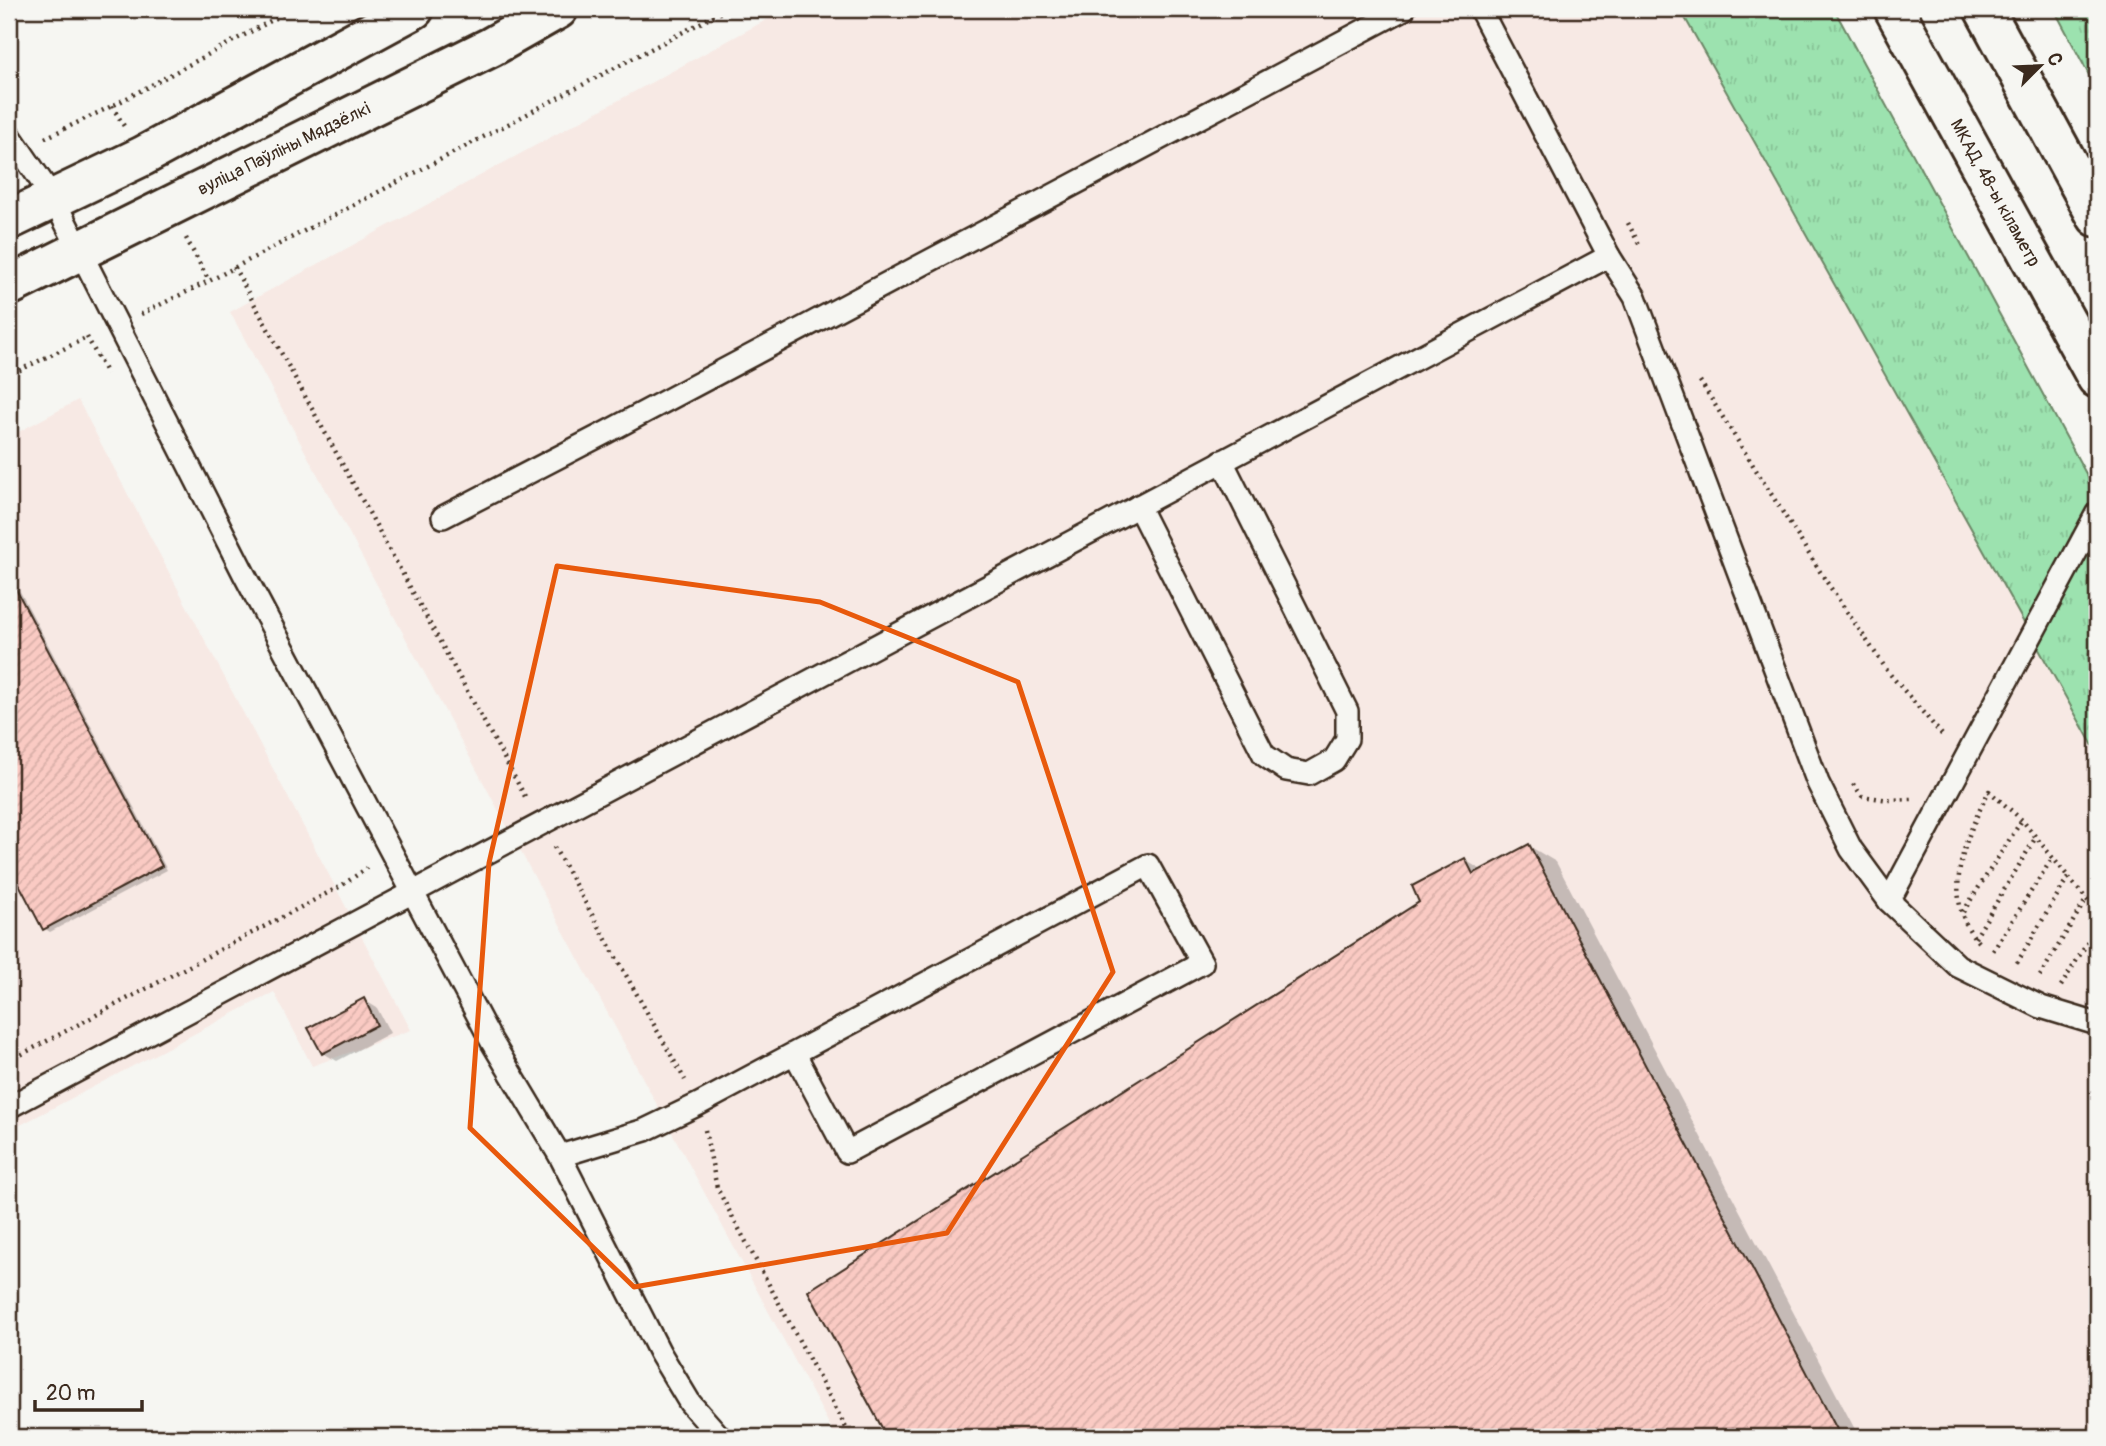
<svg xmlns="http://www.w3.org/2000/svg" width="2106" height="1446" font-family="Pangolin,sans-serif">
<style>
.built{fill:#f7e9e4}
.grass{fill:url(#grass-tufts);stroke:#6c8666;stroke-width:2}
.shadow{fill:#0003}
.building{fill:url(#building-hatch);stroke:#3b2a1e;stroke-width:2}
.lines{fill:none;stroke-linecap:round;stroke-linejoin:round}
.lane-casing{stroke:#3b2a1e;stroke-width:26}
.secondary-casing{stroke:#3b2a1e;stroke-width:44}
.highway-casing{stroke:#3b2a1e;stroke-width:44}
.path{stroke:#3b2a1e;stroke-width:4.5;stroke-dasharray:2 5;stroke-linecap:butt}
.lane{stroke:#f6f6f2;stroke-width:21}
.secondary{stroke:#f6f6f2;stroke-width:38}
.highway{stroke:#f6f6f2;stroke-width:38}
.marked{fill:none;stroke:#e8590c;stroke-width:5;stroke-linejoin:round}
.labels{text-anchor:middle;dominant-baseline:central;stroke-width:6;stroke-linejoin:round;paint-order:stroke}
.street-label{font-size:18px;fill:#3b2a1e;stroke:#f6f6f2}
</style>
<defs>
<pattern id="grass-tufts" width="24" height="20" patternUnits="userSpaceOnUse" patternTransform="scale(1.75)"><rect width="24" height="20" fill="#9ce2af"/><path d="M3 7l-1-3M5 7V3M7 7l1-3M15 17l-1-3M17 17v-4M19 17l1-3" fill="none" stroke="#87c296"/></pattern>
<pattern id="building-hatch" width="6" height="6" patternUnits="userSpaceOnUse" patternTransform="scale(1.75)"><rect width="6" height="6" fill="#facac3"/><path d="M-1 1l2-2M0 6l6-6M5 7l2-2" fill="none" stroke="#d7aea7"/></pattern>
</defs>
<rect width="100%" height="100%" fill="#f6f6f2"/>
<filter id="ink" filterUnits="userSpaceOnUse"><feTurbulence type="fractalNoise" baseFrequency=".0143" numOctaves="2"/><feDisplacementMap in="SourceGraphic" scale="14" xChannelSelector="R" yChannelSelector="G"/><feConvolveMatrix kernelMatrix="1 2 1 2 8 2 1 2 1" color-interpolation-filters="sRGB"/></filter>
<g filter="url(#ink)">
<!-- built -->
<g class="built">
<polygon points="786,9 1680,9 2097,753 2097,1437 836,1437 230,312"/>
<polygon points="78,400 411,1030 312,1066 274,992 9,1131 9,437"/>
</g>
<!-- grass -->
<g class="grass">
<polygon points="1680,9 1834,9 2097,494 2097,753"/>
<polygon points="2054,9 2097,9 2097,90"/>
</g>
<!-- shadow -->
<g class="shadow">
<polygon points="9,577 14,580 167,870 50,932 44,928 9,862"/>
<polygon points="1529,846 1556,862 1859,1437 889,1437 810,1292 1421,903 1465,860 1483,871"/>
<polygon points="364,1000 377,1008 390,1033 337,1061 323,1053"/>
</g>
<!-- building -->
<g class="building">
<polygon points="9,576 162,866 43,930 9,865"/>
<polygon points="1529,844 1841,1437 887,1437 808,1291 1419,902 1412,886 1465,858 1473,874"/>
<polygon points="364,998 377,1025 322,1054 308,1028"/>
</g>
<g class="lines">
<defs>
<g id="lane">
<polyline points="1480,9 1609,256 1635,297 1818,783 1851,849 1889,901 1958,966 2041,1007 2097,1024"/>
<polyline points="9,134 53,198 244,574 492,1042 560,1156 660,1353 690,1403 720,1437"/>
<polyline points="1138,506 1264,755 1286,770 1309,774 1334,760 1347,739 1347,711 1222,461"/>
<polyline points="443,517 607,432 1404,9"/>
<polyline points="1889,901 2097,513"/>
<polyline points="9,1107 1609,256"/>
<polyline points="560,1156 645,1130 699,1104 1148,865 1202,963 847,1152 795,1054"/>
</g>
<g id="secondary">
<polyline points="9,220 143,156 414,9"/>
<polyline points="9,286 491,47 558,9"/>
</g>
<g id="highway">
<polyline points="1894,9 2097,378"/>
<polyline points="1984,9 2097,217"/>
</g>
</defs>
<!-- lane casing -->
<use href="#lane" class="lane-casing"/>
<!-- secondary casing -->
<use href="#secondary" class="secondary-casing"/>
<!-- highway casing -->
<use href="#highway" class="highway-casing"/>
<!-- path -->
<g class="path">
<polyline points="112,106 124,126"/>
<polyline points="45,138 112,106 293,9"/>
<polyline points="1628,223 1640,246"/>
<polyline points="186,238 209,281"/>
<polyline points="234,267 527,800"/>
<polyline points="141,314 209,281 727,9"/>
<polyline points="87,337 107,374"/>
<polyline points="9,356 16,372 88,337"/>
<polyline points="1700,381 1826,581 1889,673 1944,737"/>
<polyline points="1853,784 1862,796 1889,800 1912,799"/>
<polyline points="554,847 685,1080"/>
<polyline points="1963,912 2022,820"/>
<polyline points="1975,938 2036,837"/>
<path d="M1978 942C1939 897 1966 836 1989 791L2022 820 2097 912"/>
<polyline points="1993,951 2053,857"/>
<polyline points="2017,963 2068,877"/>
<polyline points="2040,976 2087,898"/>
<polyline points="2061,986 2097,927"/>
<polyline points="2089,992 2097,977"/>
<polyline points="9,1061 341,886 367,868"/>
<polyline points="705,1130 717,1188 851,1437"/>
</g>
<!-- lane -->
<use href="#lane" class="lane"/>
<!-- secondary -->
<use href="#secondary" class="secondary"/>
<!-- highway -->
<use href="#highway" class="highway"/>
</g>
</g>
<!-- marked area -->
<path class="marked" d="M557 566 820 602 1018 682 1113 972 947 1233 634 1287 470 1128 489 863Z"/>
<g class="labels">
<!-- street labels -->
<g class="street-label">
<text transform="translate(284 149) rotate(-26)">вуліца Паўліны Мядзёлкі</text>
<text transform="translate(1995 193) rotate(61)">МКАД, 48-ы кіламетр</text>
</g>
</g>
<!-- margin -->
<rect width="2106" height="1446" fill="none" stroke="#f6f6f2" stroke-width="35"/>
<rect x="18" y="18" width="2071" height="1411" fill="none" stroke="#3b2a1e" stroke-width="2.5" filter="url(#ink)"/>
<!-- north arrow -->
<g transform="translate(2040 66) rotate(66)" stroke="#f6f6f2" stroke-width="5" paint-order="stroke">
<path d="M0-5L12 26L0 18L-12 26Z" fill="#3b2a1e"/>
<text y="-10" font-size="19" font-weight="bold" text-anchor="middle" fill="#3b2a1e">С</text>
</g>
<!-- scale -->
<path d="M35 1400v10h107v-10" fill="none" stroke="#3b2a1e" stroke-width="3.5"/>
<text x="46" y="1400" font-size="21" fill="#3b2a1e" stroke="#f6f6f2" stroke-width="5" paint-order="stroke">20 m</text>
</svg>
